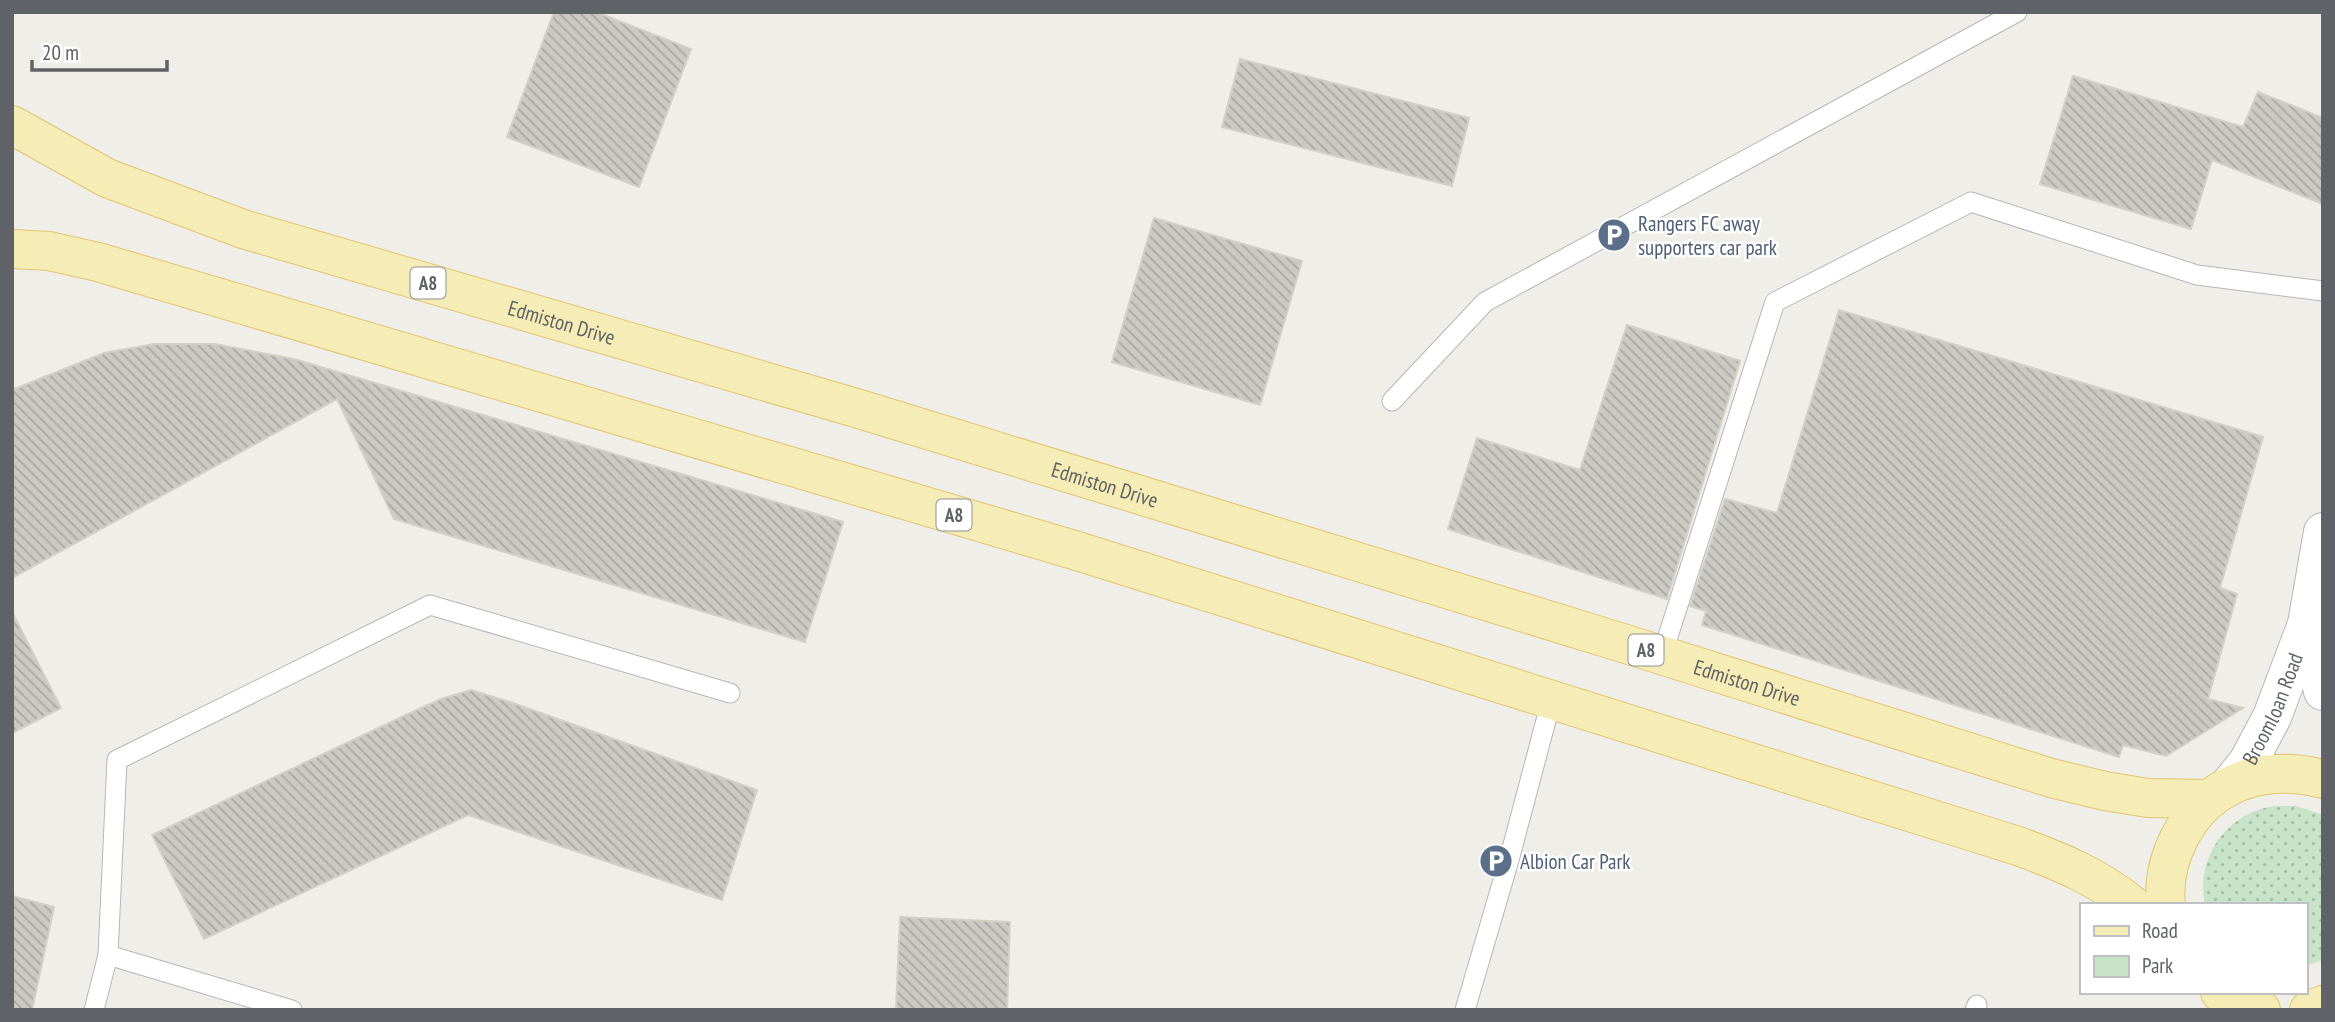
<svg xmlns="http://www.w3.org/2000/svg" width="2335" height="1022" font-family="'PT Sans Narrow',sans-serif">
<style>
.green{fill:url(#green-dots)}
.building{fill:url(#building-back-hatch);stroke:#d3d0c6;stroke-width:2}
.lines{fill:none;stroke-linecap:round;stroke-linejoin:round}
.lane-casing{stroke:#b4b7ba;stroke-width:21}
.secondary-casing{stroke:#b4b6ba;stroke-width:40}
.primary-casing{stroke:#e2c46e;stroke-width:40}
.lane{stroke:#fff;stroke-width:19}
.secondary{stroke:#fff;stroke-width:38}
.primary{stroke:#f6edb6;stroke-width:38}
.labels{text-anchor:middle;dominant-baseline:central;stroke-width:5;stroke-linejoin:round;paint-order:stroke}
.shield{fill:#fff;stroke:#8f9194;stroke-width:2}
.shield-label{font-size:19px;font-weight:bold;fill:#5f6266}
.service-label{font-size:21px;fill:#4e5e75;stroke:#fff;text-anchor:start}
.street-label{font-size:21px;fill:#5f6266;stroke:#fff}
</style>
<defs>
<pattern id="green-dots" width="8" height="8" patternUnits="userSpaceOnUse" patternTransform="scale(1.75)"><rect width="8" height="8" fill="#c7e3c8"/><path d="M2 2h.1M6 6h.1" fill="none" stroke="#a5bba6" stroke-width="1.8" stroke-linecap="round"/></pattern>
<pattern id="building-back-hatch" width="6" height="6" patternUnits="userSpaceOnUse" patternTransform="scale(1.75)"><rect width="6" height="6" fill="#cbc9c4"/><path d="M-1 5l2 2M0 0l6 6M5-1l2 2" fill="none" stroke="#a8a7a3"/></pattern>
</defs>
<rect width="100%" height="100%" fill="#efeee8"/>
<!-- green -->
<path class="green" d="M2274 806H2296L2323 815V960L2305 966V905H2205C2195 857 2227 813 2274 806Z"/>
<!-- building -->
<g class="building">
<polygon points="554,12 596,12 691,49 639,187 507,137"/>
<polygon points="1240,59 1469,118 1452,186 1222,127"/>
<polygon points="2073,76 2243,127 2258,92 2323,118 2323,204 2212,160 2191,229 2040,184"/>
<polygon points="1154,218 1302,261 1260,405 1112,362"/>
<polygon points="1839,310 2263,437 2220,588 2237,594 2208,699 2243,708 2166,756 2123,745 2119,757 1702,625 1706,611 1690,606 1725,499 1777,513"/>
<polygon points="1627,325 1740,361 1667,599 1448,529 1477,438 1580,470"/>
<polygon points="154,344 215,344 294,359 843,522 805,642 394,519 337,399 12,578 12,390 104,353"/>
<polygon points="12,612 61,708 12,733"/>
<polygon points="471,690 510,702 757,790 722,900 468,815 204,939 152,835 410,713 441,699"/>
<polygon points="12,896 54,907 32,1010 12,1010"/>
<polygon points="900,917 1010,922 1007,1010 896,1010"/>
</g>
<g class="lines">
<defs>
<g id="lane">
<polyline points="1392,401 1485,302 2017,12"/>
<polyline points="1662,655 1775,302 1971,202 2197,275 2323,291"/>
<polyline points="108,955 292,1010"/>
<polyline points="94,1010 108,955 117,760 430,605 730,693"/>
<polyline points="1465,1010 1509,860 1552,698"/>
<polyline points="1975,1010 1977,1005"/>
</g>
<g id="secondary">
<polyline points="2307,624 2323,691"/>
<path id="s1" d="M2228 787 2248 762 2272 717 2307 624 2323 532"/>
</g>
<g id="primary">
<path id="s2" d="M12 125 107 178 243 229 856 408 1626 644 2051 778 2105 791 2148 798 2210 799"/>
<path d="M12 249 49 251 98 262 1074 550 2018 846C2059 861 2098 877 2132 905"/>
<path d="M2166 905C2161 860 2187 808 2228 787 2256 771 2293 771 2323 779"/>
<polyline points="2220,992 2226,998 2261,1010"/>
<polyline points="2309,1010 2323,1005"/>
</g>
</defs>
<!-- lane casing -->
<use href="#lane" class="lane-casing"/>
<!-- secondary casing -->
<use href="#secondary" class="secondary-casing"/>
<!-- primary casing -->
<use href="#primary" class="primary-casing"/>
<!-- lane -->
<use href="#lane" class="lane"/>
<!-- secondary -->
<use href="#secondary" class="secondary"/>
<!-- primary -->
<use href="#primary" class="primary"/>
</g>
<!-- icons -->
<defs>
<symbol id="parking-disc" viewBox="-11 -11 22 22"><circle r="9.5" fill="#5c6f8a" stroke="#fff"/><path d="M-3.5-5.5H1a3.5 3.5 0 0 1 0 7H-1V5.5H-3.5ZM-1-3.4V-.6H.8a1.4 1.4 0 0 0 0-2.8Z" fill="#fff"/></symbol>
</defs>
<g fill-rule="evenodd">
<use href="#parking-disc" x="1595" y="216" width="38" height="38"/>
<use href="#parking-disc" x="1477" y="842" width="38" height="38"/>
</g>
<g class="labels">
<!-- shield labels -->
<g class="shield">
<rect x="410.5" y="267.5" width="35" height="31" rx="5"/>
<rect x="936.5" y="499.5" width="35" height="31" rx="5"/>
<rect x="1628.5" y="634.5" width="35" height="31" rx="5"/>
</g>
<g class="shield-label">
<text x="428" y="283">A8</text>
<text x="954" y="515">A8</text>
<text x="1646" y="650">A8</text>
</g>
<!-- service labels -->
<g class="service-label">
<text x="1638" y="223">Rangers FC away<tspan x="1638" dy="24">supporters car park</tspan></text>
<text x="1520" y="861">Albion Car Park</text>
</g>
<!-- street labels -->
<g class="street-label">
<text stroke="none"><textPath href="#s2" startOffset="586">Edmiston Drive</textPath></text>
<text stroke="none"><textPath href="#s2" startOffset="1153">Edmiston Drive</textPath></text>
<text stroke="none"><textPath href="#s2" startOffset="1825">Edmiston Drive</textPath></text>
<text stroke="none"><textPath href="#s1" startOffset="91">Broomloan Road</textPath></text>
</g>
</g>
<!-- border -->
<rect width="2335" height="1022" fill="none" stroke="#5f6266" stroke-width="28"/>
<!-- legend -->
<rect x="2080" y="903" width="228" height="91" fill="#ffffff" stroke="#bfc0c2" stroke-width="2"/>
<rect x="2094" y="926" width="35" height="10" fill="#f6edb6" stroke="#bfc0c2" stroke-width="2"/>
<text x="2142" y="938" font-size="21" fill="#5f6266">Road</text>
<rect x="2094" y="956" width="35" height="21" fill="#c7e3c8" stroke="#bfc0c2" stroke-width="2"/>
<text x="2142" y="973" font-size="21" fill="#5f6266">Park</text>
<!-- scale -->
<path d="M32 60v10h135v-10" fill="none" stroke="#5f6266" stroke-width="3.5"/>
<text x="42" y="60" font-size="21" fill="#5f6266" stroke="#ffffff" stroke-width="5" paint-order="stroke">20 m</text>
</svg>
